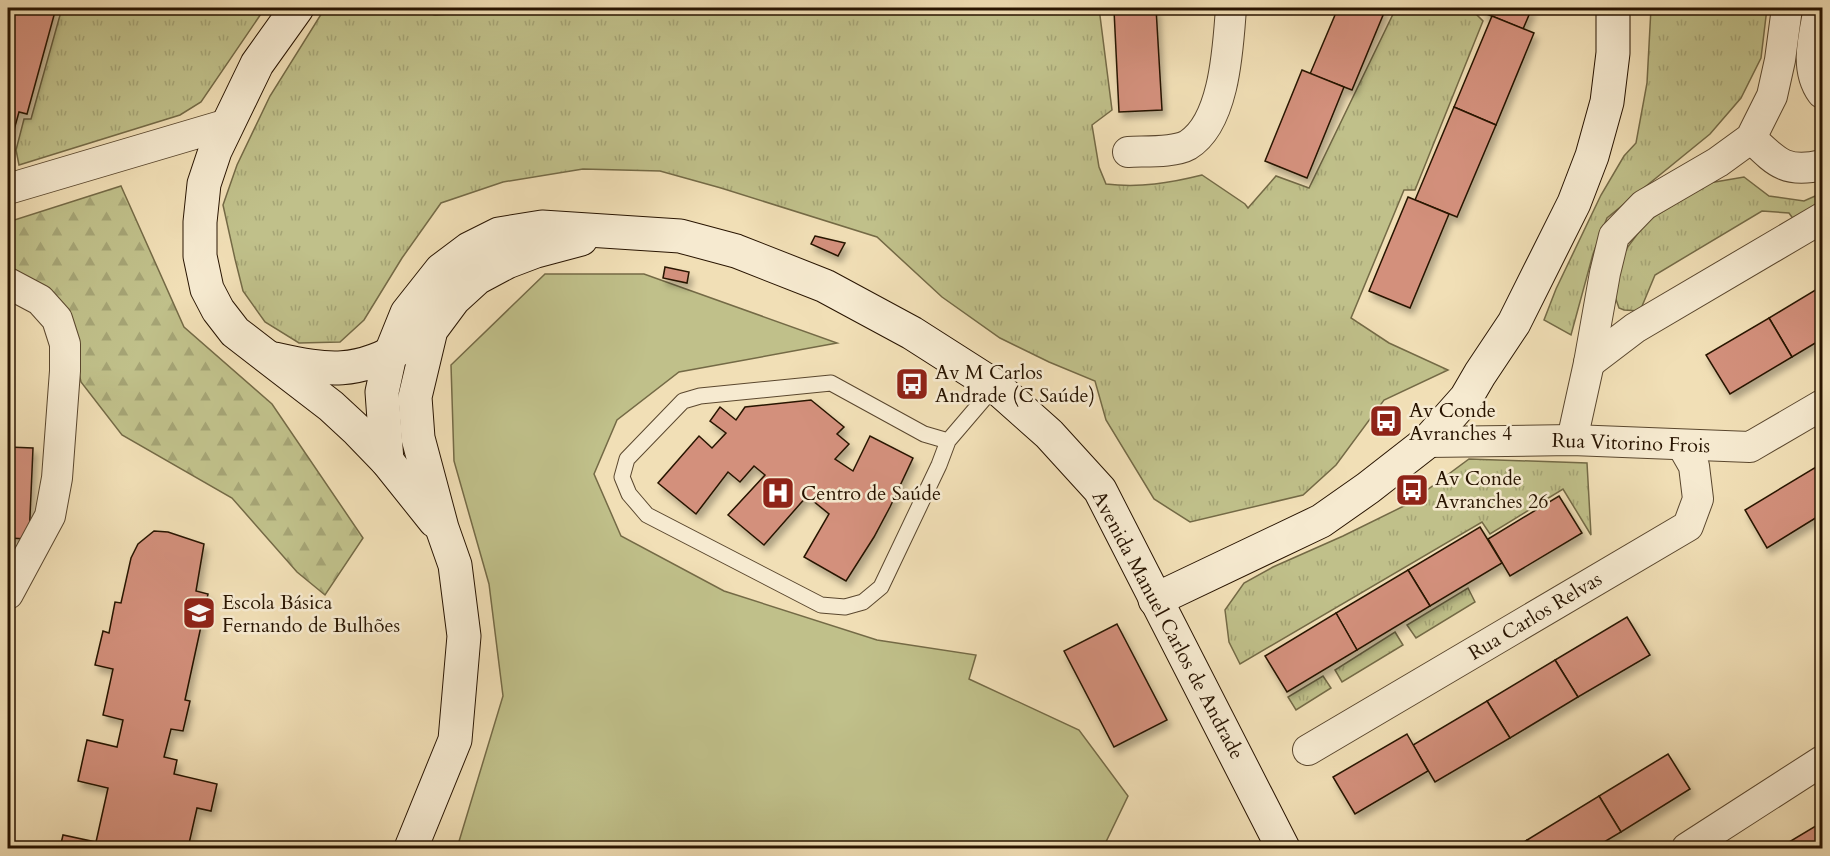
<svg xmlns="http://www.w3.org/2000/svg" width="1830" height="856" font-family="Cardo,serif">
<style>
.grass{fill:url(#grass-tufts);stroke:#746a46;stroke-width:1.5}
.forest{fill:url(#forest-firs);stroke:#746a46;stroke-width:1.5}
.park{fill:#c0c08a;stroke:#746a46;stroke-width:1.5}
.building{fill:#d3907b;stroke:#281401;stroke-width:1.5;filter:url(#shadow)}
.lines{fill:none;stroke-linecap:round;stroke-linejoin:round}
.lane-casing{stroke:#5a472e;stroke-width:17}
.street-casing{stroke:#5a472e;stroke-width:32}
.secondary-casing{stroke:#281401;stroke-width:35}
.lane{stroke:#f6ead0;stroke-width:15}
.street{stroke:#f6ead0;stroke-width:30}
.secondary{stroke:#f6ead0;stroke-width:33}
.labels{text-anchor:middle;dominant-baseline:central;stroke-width:5;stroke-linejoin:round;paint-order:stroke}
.poi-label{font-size:20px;fill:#281401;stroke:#f6ead0;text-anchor:start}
.street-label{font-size:20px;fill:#281401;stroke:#f6ead0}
</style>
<defs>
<pattern id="grass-tufts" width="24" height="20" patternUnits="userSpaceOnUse" patternTransform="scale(1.5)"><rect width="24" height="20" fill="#c0c08a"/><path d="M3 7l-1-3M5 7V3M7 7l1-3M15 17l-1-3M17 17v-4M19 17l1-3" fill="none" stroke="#a5a475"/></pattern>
<pattern id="forest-firs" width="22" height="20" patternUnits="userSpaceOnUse" patternTransform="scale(1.5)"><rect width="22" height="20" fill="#c0c08a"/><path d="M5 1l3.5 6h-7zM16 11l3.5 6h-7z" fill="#a5a475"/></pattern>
<filter id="shadow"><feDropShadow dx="3.5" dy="6" stdDeviation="3" flood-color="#0004"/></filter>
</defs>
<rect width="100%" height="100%" fill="#f1dfb6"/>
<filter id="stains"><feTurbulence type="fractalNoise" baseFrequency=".00333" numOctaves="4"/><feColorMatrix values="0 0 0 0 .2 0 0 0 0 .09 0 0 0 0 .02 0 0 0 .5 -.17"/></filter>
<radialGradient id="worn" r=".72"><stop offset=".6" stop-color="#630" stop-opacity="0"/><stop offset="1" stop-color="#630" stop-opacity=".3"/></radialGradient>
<!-- grass -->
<g class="grass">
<polygon points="62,8 265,8 201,102 180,115 19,165 16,150 24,119 31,119"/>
<path d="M325 8H408L435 15 536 8H1003L1011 9 1014 8H1099L1112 110 1092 125 1099 167 1106 184C1140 188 1170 183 1202 175L1245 204 1248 208 1276 176 1309 188 1396 8H1477L1475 13 1483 21 1415 190H1404L1351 318 1389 343 1448 370 1384 400 1336 465 1303 495 1190 522 1154 499 1106 420 1095 381 1049 362 1000 338 942 297 877 237 721 188 660 171 583 169 503 182 441 203 402 258 364 320 340 342 299 343 265 322 243 291 235 259 223 205 237 165 270 96Z"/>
<polygon points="1651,8 1767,8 1761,58 1741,98 1710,134 1607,218 1593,254 1571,335 1544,320 1556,289 1601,195 1624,156 1636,143 1647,83"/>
<polygon points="1744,177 1769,196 1804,201 1822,193 1822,204 1794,220 1789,213 1762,211 1655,275 1640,311 1624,310 1619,308 1612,288 1624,252 1647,221 1709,183"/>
<polygon points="1469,459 1587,463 1591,535 1563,489 1490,534 1482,522 1240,664 1229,642 1225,610 1244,583 1273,567 1343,536 1408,504"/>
<polygon points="1468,588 1475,602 1416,638 1407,625"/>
<polygon points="1395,632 1403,645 1342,682 1335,670"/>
<polygon points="1323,676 1331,688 1296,710 1288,697"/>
</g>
<!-- forest -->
<polygon class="forest" points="121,186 184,327 272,404 363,538 325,595 297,572 232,498 122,435 81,382 66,317 8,278 8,222"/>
<!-- park -->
<polygon class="park" points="545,274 644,274 837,343 679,372 617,420 594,474 621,536 724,591 877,640 976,655 969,679 1079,730 1128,796 1103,848 457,848 503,696 489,584 454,461 451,365"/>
<!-- building -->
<g class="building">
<polygon points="8,8 56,8 27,114 19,112 9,148 8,148"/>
<polygon points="1156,8 1162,110 1119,112 1114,10"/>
<polygon points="1338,8 1386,8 1352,90 1310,74"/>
<polygon points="1484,8 1532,8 1523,29 1482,12"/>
<polygon points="1492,16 1534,33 1496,125 1454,107"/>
<polygon points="1302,70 1344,87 1307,178 1265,161"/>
<polygon points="1454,107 1496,125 1457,217 1415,200"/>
<polygon points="1408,197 1449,214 1410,308 1369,291"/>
<polygon points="815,236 845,243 838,256 811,244"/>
<polygon points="665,267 689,272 687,283 663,278"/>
<polygon points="1822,286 1822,339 1792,357 1769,318"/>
<polygon points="1769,318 1792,357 1730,394 1706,355"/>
<polygon points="811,400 844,427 837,434 849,444 835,459 853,471 870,436 913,458 890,507 874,537 846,581 804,557 829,514 807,496 764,545 728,515 765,475 754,466 740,482 728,472 696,514 658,483 699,436 712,448 726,433 710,421 720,407 736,420 745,407"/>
<polygon points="8,447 33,448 29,539 8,538"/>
<polygon points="1816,467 1822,478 1822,514 1767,548 1745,510"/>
<polygon points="1559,496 1582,533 1510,576 1488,539"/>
<polygon points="1480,527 1502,563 1430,606 1408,570"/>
<polygon points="154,531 168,532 204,544 196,591 208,594 185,700 190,701 183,731 171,729 164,757 177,760 174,774 217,784 211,811 197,808 188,848 181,846 180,848 60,848 63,835 96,842 108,788 78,781 87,740 117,747 123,720 103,715 113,669 95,665 103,631 109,633 115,602 121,603 131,558 138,544"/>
<polygon points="1408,570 1430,606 1357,650 1336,613"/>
<polygon points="1336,613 1357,650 1287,692 1265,656"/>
<polygon points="1627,617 1650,655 1578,697 1555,660"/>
<polygon points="1117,624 1167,720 1114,747 1064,651"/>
<polygon points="1555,660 1578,697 1510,738 1487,701"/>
<polygon points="1487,701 1510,738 1435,782 1413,745"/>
<polygon points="1407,734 1428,771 1355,814 1333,777"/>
<polygon points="1668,754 1690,789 1621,832 1599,796"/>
<polygon points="1599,796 1621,832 1594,848 1532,848 1527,840"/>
<polygon points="1819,824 1822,830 1822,848 1779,848"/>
<polygon points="1527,840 1532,848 1514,848"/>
</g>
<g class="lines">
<defs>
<polyline id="lane" points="948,441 924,434 831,383 700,396 683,401 627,459 622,477 629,494 647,515 821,605 845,607 863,602 881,587 939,465 948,441 995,386"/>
<g id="street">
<path d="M1819 8C1814 36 1804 68 1822 93"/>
<path d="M1751 138C1776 162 1786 174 1822 165"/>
<path d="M1128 152C1144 151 1174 153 1188 145 1225 122 1228 47 1231 8"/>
<polyline points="8,189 228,124"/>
<polyline points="8,283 40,300 57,319 65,344 65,371 57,478 50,516 8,594"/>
<polyline points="1589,363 1635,328 1822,218"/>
<polyline points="1572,440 1589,363 1605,273 1614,236 1644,205 1718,162 1751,138 1772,96 1780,60 1787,8"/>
<polyline points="1427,442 1572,440 1750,447 1822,405"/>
<polyline points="1308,750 1688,526 1698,499 1694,466 1682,445"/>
<polyline points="1687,848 1822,761"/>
</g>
<g id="secondary">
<polyline points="297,8 257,64 215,151 204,184 200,222 200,256 207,289 218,310 235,332 331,406 358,431 387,461 435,521"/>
<path d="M275 359C328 371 357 375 406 345"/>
<polyline points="387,461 382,392 390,355 407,313 441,270 469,249 499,234 542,227 680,236 736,251 825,286 912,333 995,386 1049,434 1100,490 1283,848"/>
<polyline points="1155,600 1321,521 1368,488 1427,442 1466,398 1480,374 1514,323 1574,203 1592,156 1607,102 1613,53 1613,8"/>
<polyline points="411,848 455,740 464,636 455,565 442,528 418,438 415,397 431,330 454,299 477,278 507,262 536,251 581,239"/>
</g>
</defs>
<!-- lane casing -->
<use href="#lane" class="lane-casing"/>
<!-- street casing -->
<use href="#street" class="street-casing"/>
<!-- secondary casing -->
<use href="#secondary" class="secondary-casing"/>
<!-- lane -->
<use href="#lane" class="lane"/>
<!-- street -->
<use href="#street" class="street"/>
<!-- secondary -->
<use href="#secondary" class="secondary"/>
</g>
<!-- icons -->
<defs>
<symbol id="bus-square" viewBox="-11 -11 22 22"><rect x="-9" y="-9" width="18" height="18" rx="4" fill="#8f2418" stroke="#f6ead0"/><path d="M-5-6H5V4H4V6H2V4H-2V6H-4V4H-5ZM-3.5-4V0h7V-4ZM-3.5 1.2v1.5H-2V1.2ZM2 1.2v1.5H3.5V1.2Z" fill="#fff"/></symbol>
<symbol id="hospital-square" viewBox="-11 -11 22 22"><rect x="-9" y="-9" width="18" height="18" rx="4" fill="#8f2418" stroke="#f6ead0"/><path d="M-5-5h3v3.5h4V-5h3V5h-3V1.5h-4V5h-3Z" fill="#fff"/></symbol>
<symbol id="school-square" viewBox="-11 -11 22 22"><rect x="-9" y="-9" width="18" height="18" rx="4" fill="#8f2418" stroke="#f6ead0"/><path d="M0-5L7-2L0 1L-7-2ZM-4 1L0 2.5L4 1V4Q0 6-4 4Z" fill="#fff"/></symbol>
</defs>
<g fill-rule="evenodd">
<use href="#bus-square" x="893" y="365" width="38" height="38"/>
<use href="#bus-square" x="1367" y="402" width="38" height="38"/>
<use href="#bus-square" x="1393" y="471" width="38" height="38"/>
<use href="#hospital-square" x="759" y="474" width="38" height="38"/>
<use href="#school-square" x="180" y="594" width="38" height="38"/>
</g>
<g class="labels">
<!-- poi labels -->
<g class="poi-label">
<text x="935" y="372">Av M Carlos<tspan x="935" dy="23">Andrade (C Saúde)</tspan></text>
<text x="1409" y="410">Av Conde<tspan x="1409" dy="23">Avranches 4</tspan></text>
<text x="1435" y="478">Av Conde<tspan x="1435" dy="23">Avranches 26</tspan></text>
<text x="801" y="493">Centro de Saúde</text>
<text x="222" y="602">Escola Básica<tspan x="222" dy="23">Fernando de Bulhões</tspan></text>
</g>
<!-- street labels -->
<g class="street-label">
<text transform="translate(1631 443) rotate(2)">Rua Vitorino Frois</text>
<text transform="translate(1535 616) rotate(-31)">Rua Carlos Relvas</text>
<text transform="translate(1168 625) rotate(62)">Avenida Manuel Carlos de Andrade</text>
</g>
</g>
<!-- margin -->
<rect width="1830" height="856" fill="none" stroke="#f1dfb6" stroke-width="30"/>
<rect x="9" y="9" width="1812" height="838" fill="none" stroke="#281401" stroke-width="3"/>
<rect x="15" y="15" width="1800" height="826" fill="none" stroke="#281401" stroke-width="1.5"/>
<rect width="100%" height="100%" filter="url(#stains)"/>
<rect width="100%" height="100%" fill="url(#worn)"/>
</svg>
